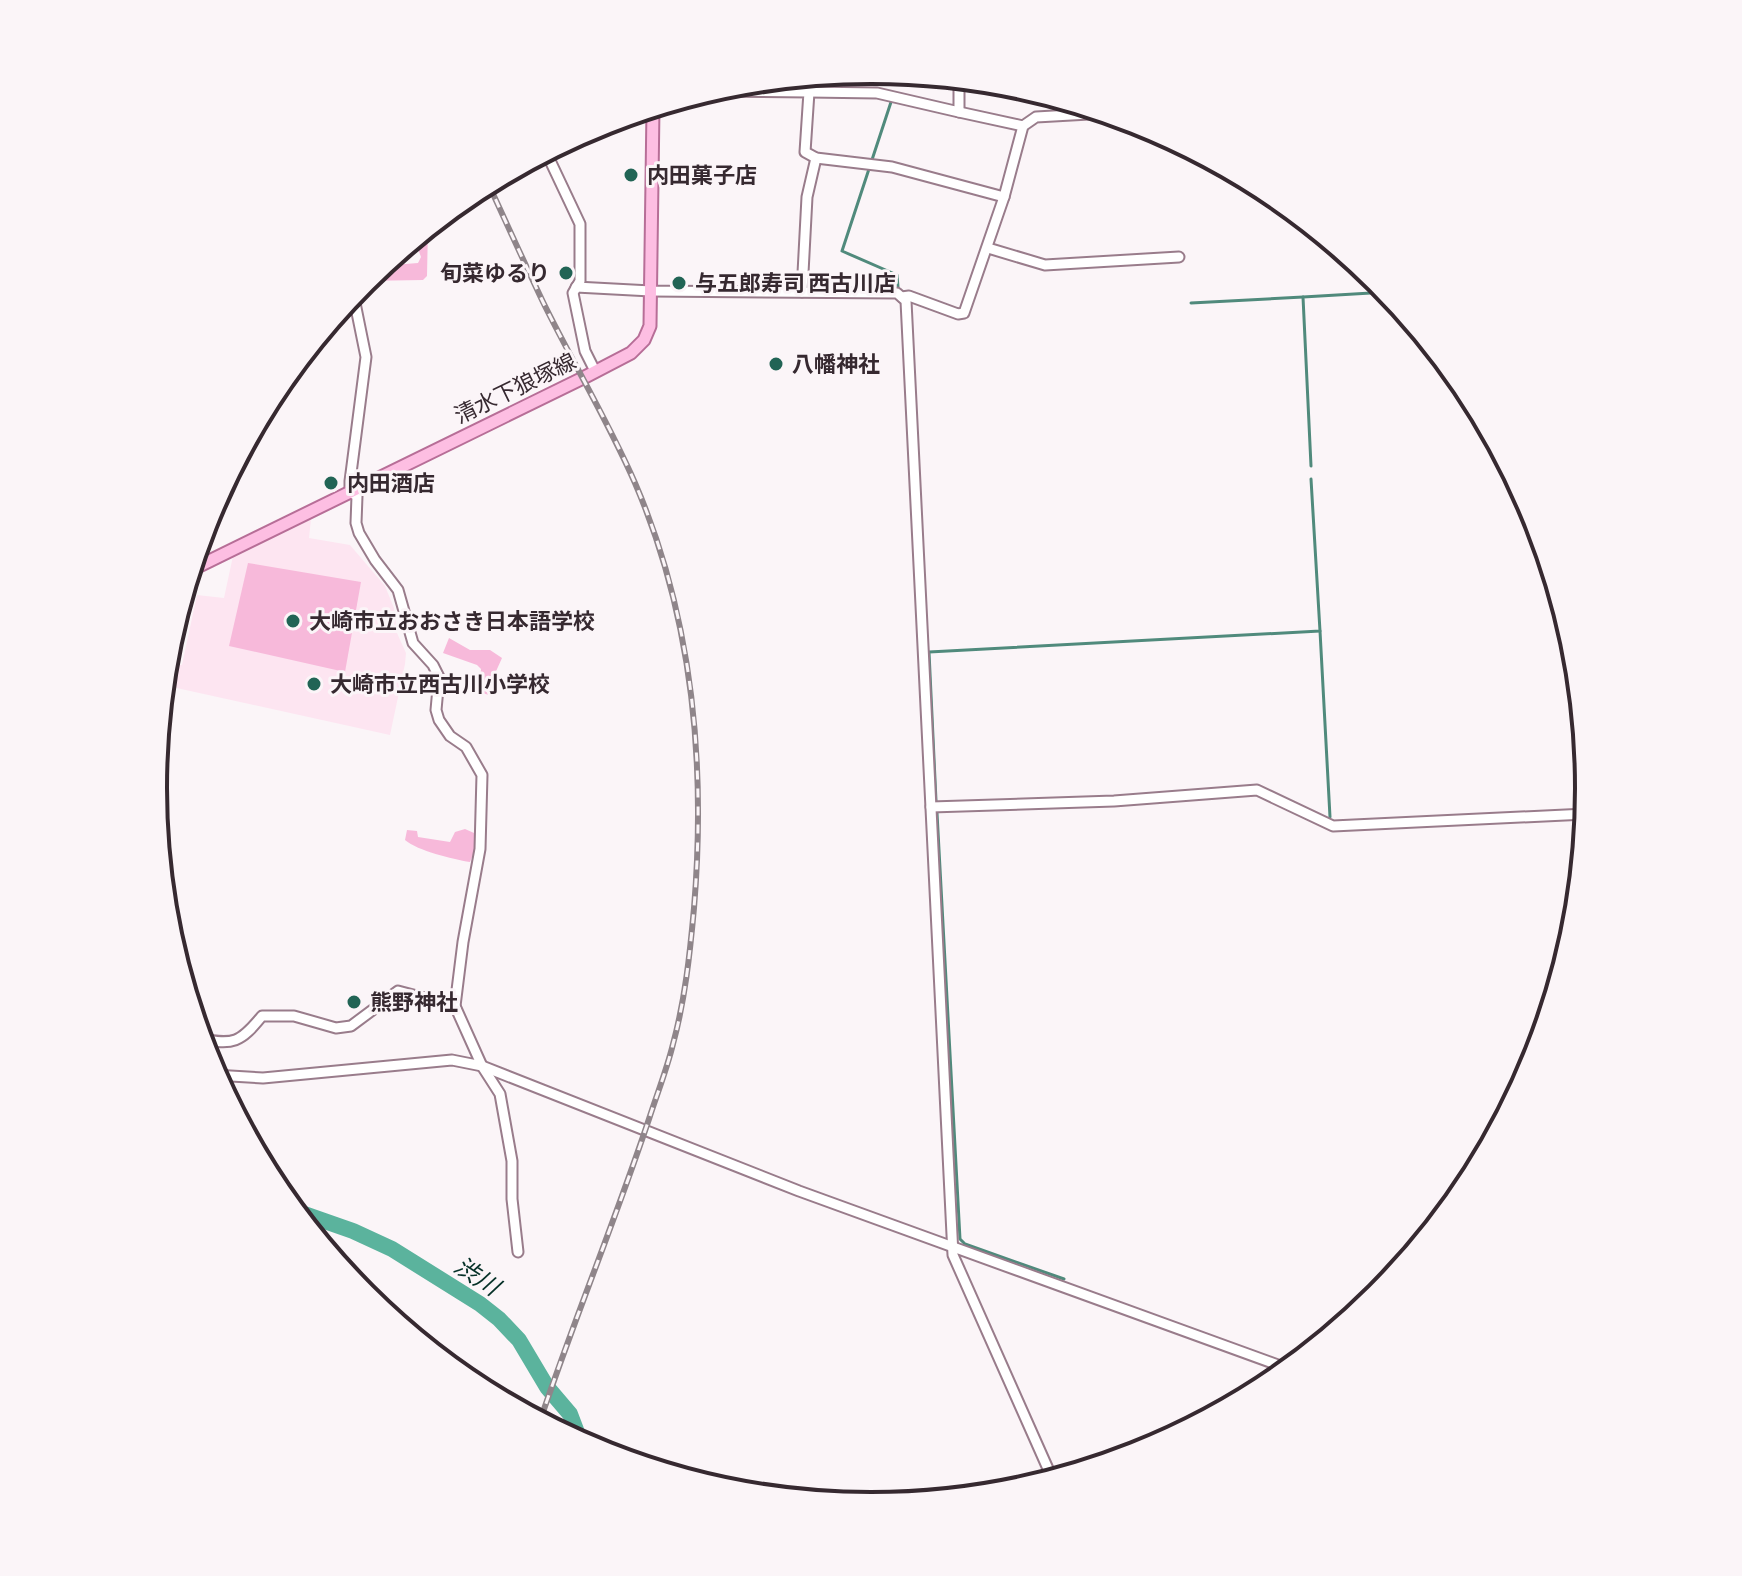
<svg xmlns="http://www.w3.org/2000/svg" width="1742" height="1576" font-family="'Asap Condensed','Noto Sans JP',sans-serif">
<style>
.built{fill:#fde5f1}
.green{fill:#f7b9da}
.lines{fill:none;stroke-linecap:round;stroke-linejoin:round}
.stream{stroke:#508a7c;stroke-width:3}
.river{stroke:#5bb39d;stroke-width:16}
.minor-casing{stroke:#997c8b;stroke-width:13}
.major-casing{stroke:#b76e97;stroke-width:15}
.minor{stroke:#fff;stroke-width:9}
.major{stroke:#fdbee2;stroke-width:11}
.rail-casing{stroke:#8f858a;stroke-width:6}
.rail{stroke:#fbf5f8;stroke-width:3;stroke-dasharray:9;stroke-linecap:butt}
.poi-dot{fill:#216455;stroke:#fbf5f8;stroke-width:3}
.labels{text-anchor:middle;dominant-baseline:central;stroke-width:6;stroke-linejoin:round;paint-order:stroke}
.poi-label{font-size:22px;font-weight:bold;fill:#362930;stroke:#fbf5f8;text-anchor:start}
.street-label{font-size:22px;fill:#362930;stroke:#fbf5f8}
.water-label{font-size:24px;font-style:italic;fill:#063128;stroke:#fbf5f8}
.rim{fill:none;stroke:#362930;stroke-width:4}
</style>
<rect width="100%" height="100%" fill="#fbf5f8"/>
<!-- built -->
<polygon class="built" points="311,519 309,538 350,545 385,586 394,608 397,633 406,653 405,664 390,735 163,685 165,662 182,665 197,595 224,598 233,556"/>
<!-- green -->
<g class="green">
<polygon points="428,227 427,276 423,280 363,281 380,266 418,263 421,257 417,246 417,236"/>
<polygon points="248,563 361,582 345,672 229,646"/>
<polygon points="449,638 470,650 490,650 502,658 493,678 489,695 479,692 481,669 477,665 443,653"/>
<path d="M465 829 474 833 476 847 470 862C452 859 418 851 405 840L407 830 417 831 418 837 450 842 455 832Z"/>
</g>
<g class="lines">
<!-- stream -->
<g class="stream">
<polyline points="892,99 842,251 897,275 898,287"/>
<polyline points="1191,303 1303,297"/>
<polyline points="1311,466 1303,297 1388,292"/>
<polyline points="1320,631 1330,817"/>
<polyline points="936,801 929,652 1320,631 1311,479"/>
<polyline points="937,813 960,1239 965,1244 1064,1279"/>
</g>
<!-- river -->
<polyline class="river" points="293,1210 353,1231 392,1249 480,1304 499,1319 519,1340 547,1387 570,1414 581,1443"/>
<defs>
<g id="minor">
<polyline points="809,76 809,92 877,93 959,112 959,79"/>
<polyline points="707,91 809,92 805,152 816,158 892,167 1004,197"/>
<polyline points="959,112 1023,126"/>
<polyline points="546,152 580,224 580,281 573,293 585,351 595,371"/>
<polyline points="988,248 1045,265 1179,257"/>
<polyline points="576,287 651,291 897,293 906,301 953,1255 1053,1480"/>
<polyline points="802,292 807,197 816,158"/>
<polyline points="353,293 366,357 350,481 350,492 357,496 356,523 359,533 375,560 398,590 413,643 433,665 439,677 436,710 439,720 450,736 466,747 482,775 480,849 463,942 455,1006 482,1066 500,1094 512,1161 512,1199 518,1252"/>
<polyline points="902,297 909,296 958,314 964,313 1004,197 1023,126 1036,117 1107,113"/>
<polyline points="931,807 1114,801 1257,790 1333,826 1586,814"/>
<path d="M200 1039C234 1045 240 1043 262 1016H294L336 1028 351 1026 398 991 455 1006"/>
<polyline points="214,1075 263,1078 452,1060 482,1066 799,1191 1289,1369"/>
</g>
<polyline id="major" points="191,570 583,378 631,353 644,340 650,326 653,108"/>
</defs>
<!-- minor casing -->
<use href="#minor" class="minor-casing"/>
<!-- major casing -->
<use href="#major" class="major-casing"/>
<!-- minor -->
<use href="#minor" class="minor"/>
<!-- major -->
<use href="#major" class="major"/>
<defs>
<path id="rail" d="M488 183C506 222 524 262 543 302 573 363 608 421 635 483 693 618 706 763 694 908 690 953 685 1000 673 1044 667 1069 657 1094 649 1119 615 1221 574 1320 540 1421"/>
</defs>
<!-- rail casing -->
<use href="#rail" class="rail-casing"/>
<!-- rail -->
<use href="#rail" class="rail"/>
</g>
<!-- markers -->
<g class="poi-dot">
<circle cx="631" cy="175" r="8"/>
<circle cx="566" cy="273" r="8"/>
<circle cx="679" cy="283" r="8"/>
<circle cx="776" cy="364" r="8"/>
<circle cx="331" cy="483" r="8"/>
<circle cx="293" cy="621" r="8"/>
<circle cx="314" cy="684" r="8"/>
<circle cx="354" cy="1002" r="8"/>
</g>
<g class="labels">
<!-- poi labels -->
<g class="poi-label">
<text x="647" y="175">内田菓子店</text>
<text x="550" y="273" text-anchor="end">旬菜ゆるり</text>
<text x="695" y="283">与五郎寿司 西古川店</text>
<text x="792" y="364">八幡神社</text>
<text x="347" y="483">内田酒店</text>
<text x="309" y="621">大崎市立おおさき日本語学校</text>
<text x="330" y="684">大崎市立西古川小学校</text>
<text x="370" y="1002">熊野神社</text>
</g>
<!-- street labels -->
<g class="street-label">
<text transform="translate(515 388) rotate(-26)">清水下狼塚線</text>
</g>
<!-- water labels -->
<g class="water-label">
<text transform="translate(477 1276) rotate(33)">渋川</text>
</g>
</g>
<!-- crop -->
<path d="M0 0H1742V1576H0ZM167 788a704 704 0 1 1 1408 0a704 704 0 1 1-1408 0Z" fill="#fbf5f8" fill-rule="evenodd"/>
<path class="rim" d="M167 788a704 704 0 1 1 1408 0a704 704 0 1 1-1408 0Z"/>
</svg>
